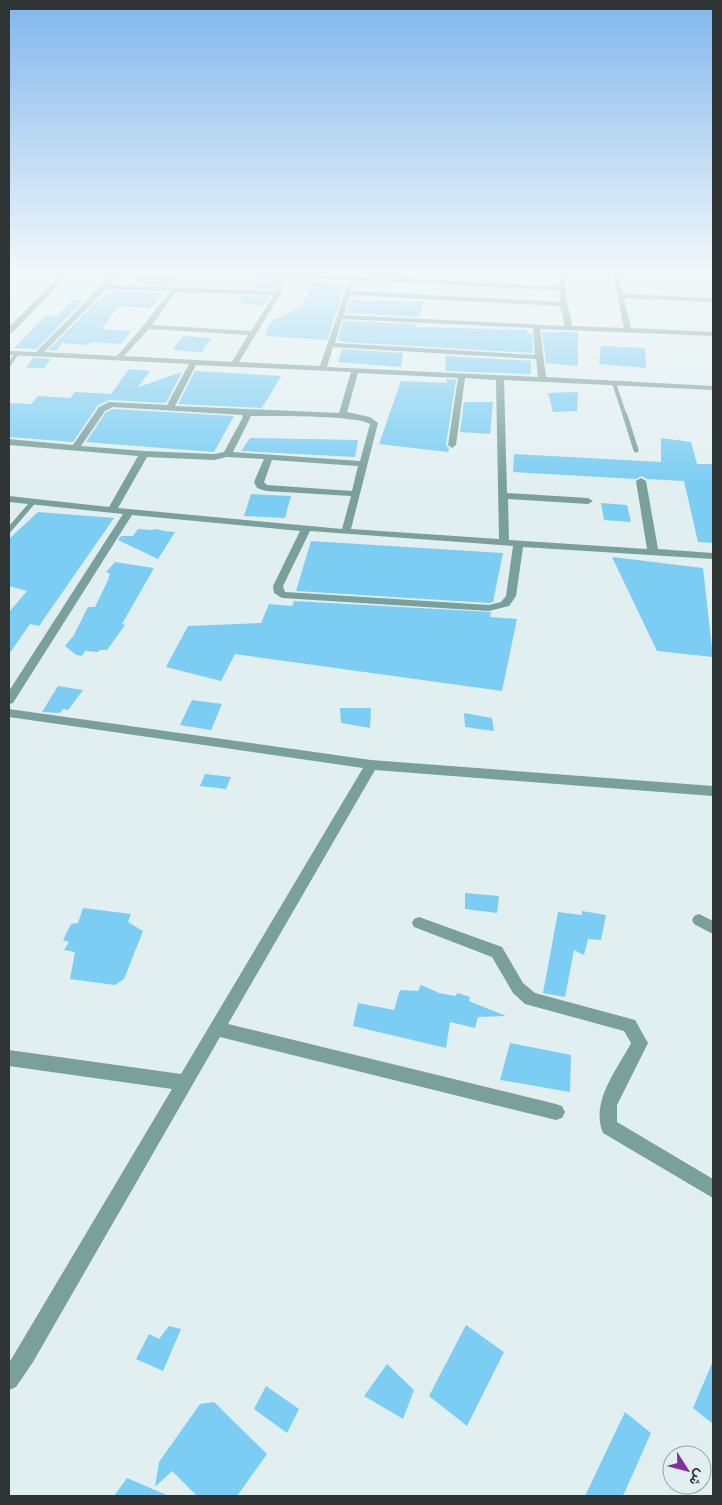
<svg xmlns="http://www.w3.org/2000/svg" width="722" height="1505" font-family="'Open Sans',Vazirmatn,sans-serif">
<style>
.building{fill:#7bcdf3}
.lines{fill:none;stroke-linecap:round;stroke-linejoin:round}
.service-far1{stroke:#79a09b;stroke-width:4}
.service{stroke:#79a09b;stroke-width:5}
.minor{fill:#79a09b;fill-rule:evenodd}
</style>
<rect width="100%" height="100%" fill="#e2eff1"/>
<!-- building -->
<g class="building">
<polygon points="141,275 177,277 170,285 134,284"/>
<polygon points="259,279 279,281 275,289 248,288 254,280"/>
<polygon points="313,282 344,284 342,286 345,287 339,299 341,299 327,340 265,336 270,322 302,306"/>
<polygon points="108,291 164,293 154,305 149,308 118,306 102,329 131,331 121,344 91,342 88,345 62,343 57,351 48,350 97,301 100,301"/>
<polygon points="243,296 270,297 263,306 239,303"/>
<polygon points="72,300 84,300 37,349 14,348 45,316 56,317"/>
<polygon points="351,300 424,302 419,317 346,313"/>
<polygon points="343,321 417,324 416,327 527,330 527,334 532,333 533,353 343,342 338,340"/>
<polygon points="542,332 578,332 578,366 546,363"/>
<polygon points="183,336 211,338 202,352 173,350"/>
<polygon points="601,346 645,348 646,368 599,364"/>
<polygon points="342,349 403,353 401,367 338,362"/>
<polygon points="445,356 534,361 531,361 531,374 446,371"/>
<polygon points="33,358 51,359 44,368 26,368"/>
<polygon points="129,369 150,371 138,387 182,372 166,403 109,400 98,405 73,442 9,437 9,403 31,404 38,396 70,398 75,392 111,394"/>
<polygon points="195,371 281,376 262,408 178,404"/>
<polygon points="446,379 456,380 446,445 449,448 448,452 379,444 401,381 447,383"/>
<polygon points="578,392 577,411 553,412 548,393"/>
<polygon points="464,402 493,402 490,434 460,432"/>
<polygon points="113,409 234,416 214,452 86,442 106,412"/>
<polygon points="250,438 358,440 355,457 241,451"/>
<polygon points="661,438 691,442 697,464 713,464 713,543 698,542 684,481 647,479 642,476 636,479 513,472 514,454 661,462"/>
<polygon points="251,494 291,496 285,518 244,516"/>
<polygon points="601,503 627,505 631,522 604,520"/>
<polygon points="38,512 114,518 39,626 30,624 9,654 9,612 27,591 9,586 9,539"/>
<polygon points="138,529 151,530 157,529 164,531 175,532 158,559 118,540 121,536 133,536"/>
<polygon points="311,541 503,553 493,602 489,603 296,591"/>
<polygon points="612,557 703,568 713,657 657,651"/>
<polygon points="115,562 154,568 122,624 125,625 107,650 100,650 98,652 85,651 82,656 76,655 65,646 74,635 88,607 95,607 109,578 108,578 110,574 106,572"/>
<polygon points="294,601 491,612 490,617 517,619 502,691 235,654 221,681 166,667 188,626 261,623 269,604 292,606"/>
<polygon points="58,686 83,690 68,710 63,709 60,713 42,712"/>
<polygon points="192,700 222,704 211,730 180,725"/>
<polygon points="340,708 371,708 370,728 341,723"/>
<polygon points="464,713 492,718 494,731 465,727"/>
<polygon points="205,774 231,777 226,789 200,786"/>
<polygon points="465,893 499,896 497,913 465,909"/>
<polygon points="83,908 131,914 128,922 143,931 124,979 115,985 70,979 75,952 64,950 69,942 63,940 71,924 78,923"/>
<polygon points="582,911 606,915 601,940 588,939 584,955 574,950 565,997 543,993 558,912 582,915"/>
<polygon points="421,985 439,993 455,996 458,993 470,997 469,1001 506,1016 478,1017 475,1028 450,1022 446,1048 353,1026 358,1003 394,1010 400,990 418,991"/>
<polygon points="510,1043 571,1055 570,1092 500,1080"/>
<polygon points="466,1325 504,1352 467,1426 429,1396"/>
<polygon points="169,1326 181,1329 163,1371 136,1359 149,1334 159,1339"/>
<polygon points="713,1361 713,1424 693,1408"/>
<polygon points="387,1364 414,1390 403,1419 364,1396"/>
<polygon points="266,1386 299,1409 287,1433 254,1409"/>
<polygon points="214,1402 267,1454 237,1496 197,1496 172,1471 155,1487 159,1462 200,1404"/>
<polygon points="625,1412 651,1433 623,1496 585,1496"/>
<polygon points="127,1478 169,1496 114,1496"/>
</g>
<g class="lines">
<!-- service-far1 -->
<g class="service-far1">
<polyline points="9,365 17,353"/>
<polyline points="614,383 625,416"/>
</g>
<!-- service -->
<g class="service">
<polyline points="625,415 636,450"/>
<polyline points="9,530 33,502"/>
</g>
<!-- minor -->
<g class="minor">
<polygon points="62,274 69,274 12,333 9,333 9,327"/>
<path d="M113 274H120L110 285 276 291 280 283H284L281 293 239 362 320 366 348 284 353 285 351 291 560 302 559 290 256 276 253 274H296L559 286 560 274H566V295L572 326 624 328 613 274H619L624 294 713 298V302L624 298 631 328 713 332V336L540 329 546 377 713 386V390L504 380 507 493 588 498 593 501 588 504 508 499 509 540 647 549 636 481 641 478 646 481 658 549 713 553V559L523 547 516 596 509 606 489 611 282 598 274 593 273 586 300 531 132 515 13 703 9 704V691L123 514 9 502V496L109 507 138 456 9 445V439L73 445 99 407 109 402 167 405 189 364 9 355V351L36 352 99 288 100 286ZM106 289 170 291 144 325 117 356 44 352ZM176 292 274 295 251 331 152 325ZM350 295 560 306 565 326 344 315ZM342 319 533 328 535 355 335 343ZM149 329 248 335 232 362 124 356ZM333 347 536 359 538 377 327 367ZM196 365 351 372 339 413 175 406ZM358 373 458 378 448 445 452 448 456 445 465 378 496 380 499 539 351 529 378 423 370 417 347 412ZM113 407 242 415 243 417 224 452 214 454 144 451 81 446 105 411ZM251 416C272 416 357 415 370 424L360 461 233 452ZM147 457 214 460 227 457 264 459 254 482 257 488 266 491 351 496 342 529 118 508ZM272 460 358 466 352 491 267 485 264 482ZM310 531 513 546 506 596 501 602 489 605 285 592 283 586Z"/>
<polygon points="9,709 371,760 713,786 713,796 375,770 228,1024 556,1104 562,1106 565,1112 562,1118 556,1120 220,1037 33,1362 16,1387 9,1390 9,1363 172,1089 9,1066 9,1050 181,1074 363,768 9,717"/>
<polygon points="699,914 713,921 713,934 694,924 692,920 694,916"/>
<path d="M419 917 502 947 523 983 535 993 635 1020 648 1043 617 1105V1122L713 1179V1198L603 1133C590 1102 617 1070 631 1043L624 1031 525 1004 513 993 492 957 414 927 412 923 414 919Z"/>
</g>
</g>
<!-- sky -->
<linearGradient id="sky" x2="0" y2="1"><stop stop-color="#81b6ec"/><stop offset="0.56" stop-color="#f2f8f9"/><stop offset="1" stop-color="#f2f8f9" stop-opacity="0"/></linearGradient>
<rect width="722" height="485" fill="url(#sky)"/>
<!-- border -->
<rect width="722" height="1505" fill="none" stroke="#2f3435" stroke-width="20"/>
<!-- north arrow -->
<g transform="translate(687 1470) rotate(126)"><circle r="24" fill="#e2eff1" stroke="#9aa4a6"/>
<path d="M0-4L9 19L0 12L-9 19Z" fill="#82309f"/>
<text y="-8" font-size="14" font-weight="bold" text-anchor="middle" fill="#2f3435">ش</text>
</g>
</svg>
